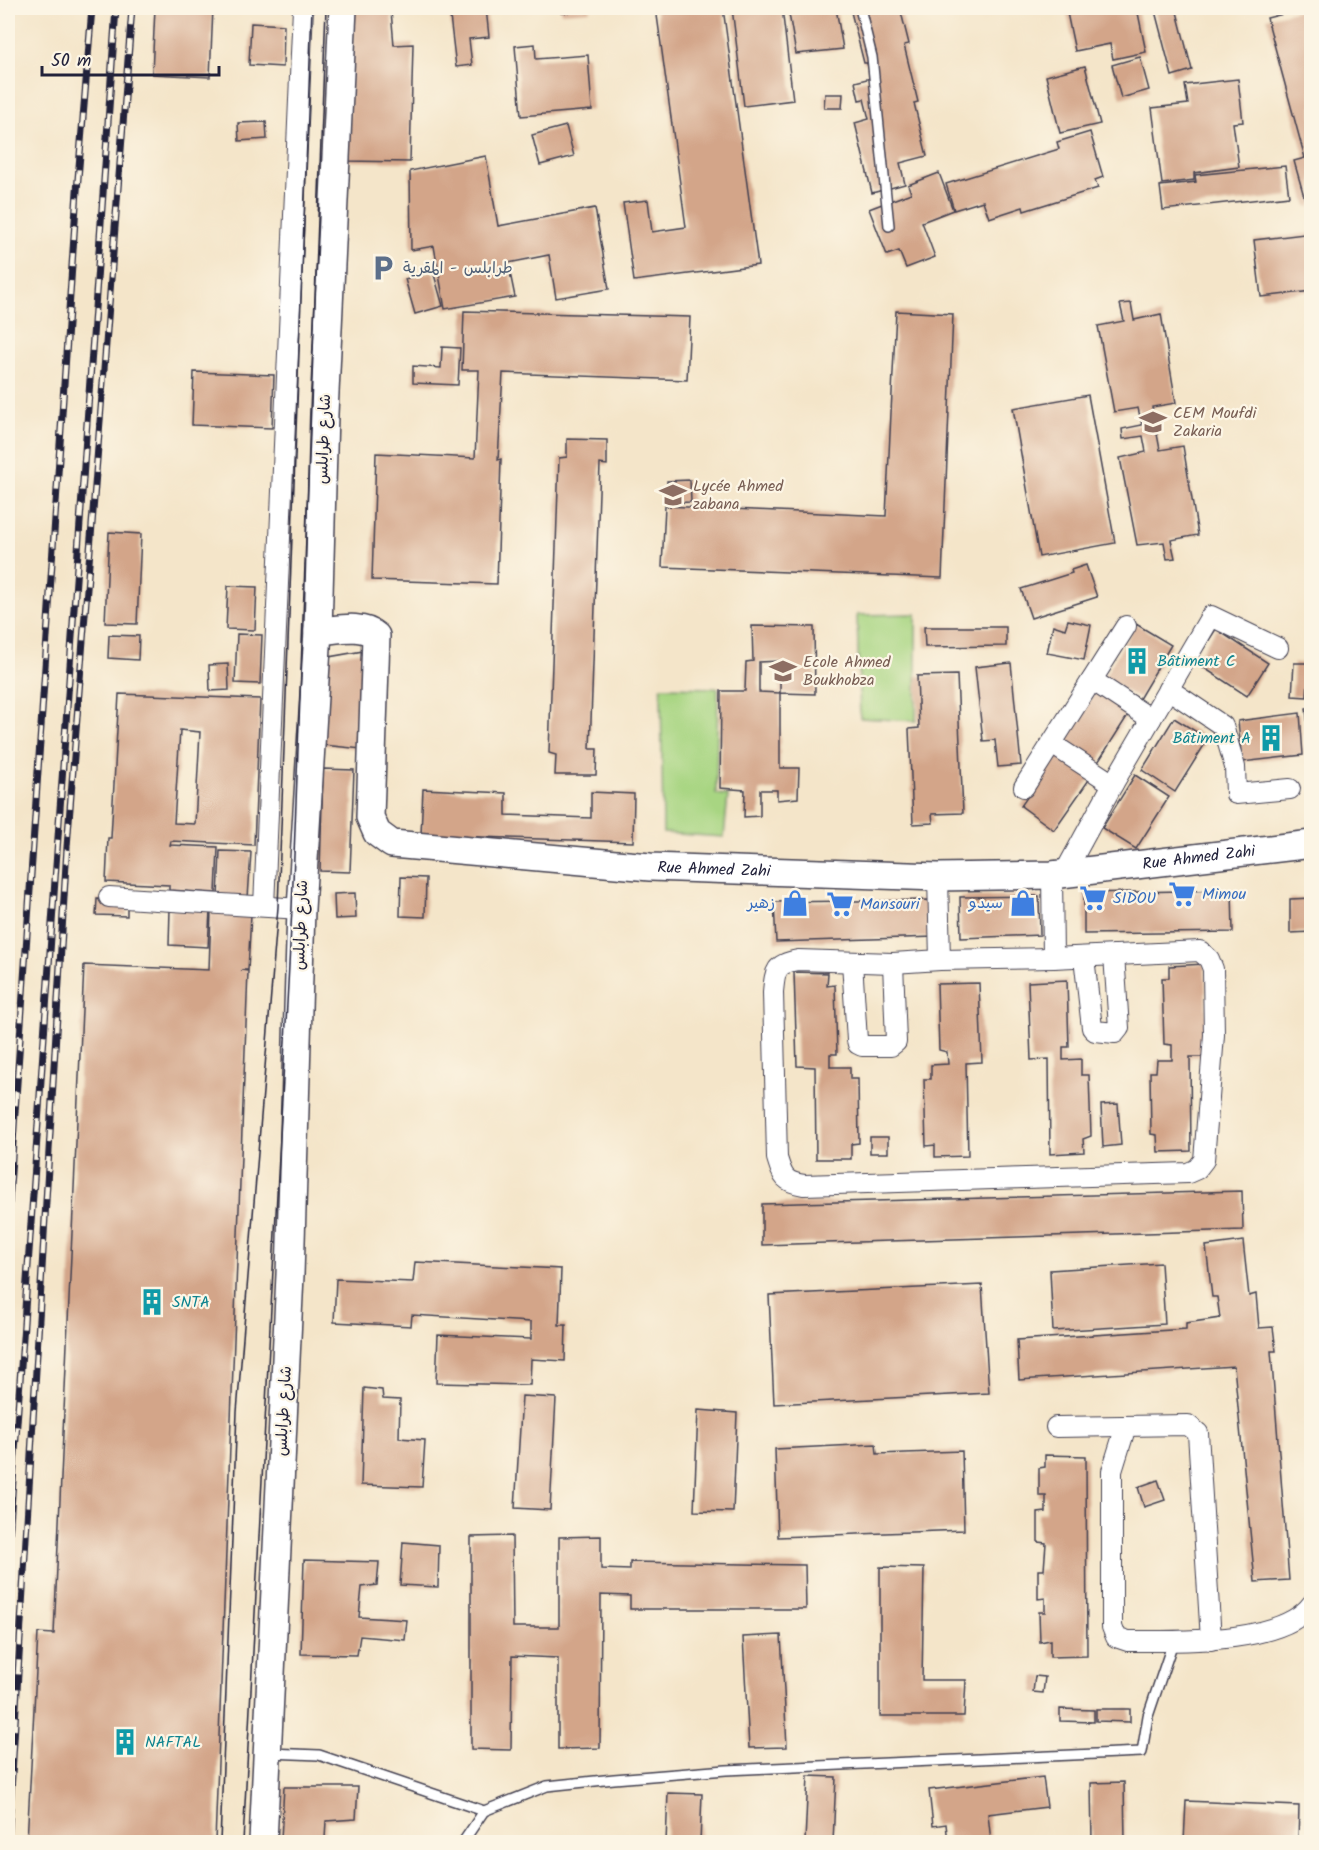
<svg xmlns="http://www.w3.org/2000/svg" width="1319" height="1850" font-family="Kalam,'Playpen Sans Arabic',sans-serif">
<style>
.green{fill:#a8d582;stroke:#657c5e;stroke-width:1.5}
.building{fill:#d3a589;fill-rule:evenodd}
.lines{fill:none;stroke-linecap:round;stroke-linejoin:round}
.lane-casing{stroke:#423f50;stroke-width:12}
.street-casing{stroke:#423f50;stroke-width:22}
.secondary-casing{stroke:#423f50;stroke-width:30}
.lane{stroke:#fff;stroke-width:9}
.street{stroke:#fff;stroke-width:20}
.secondary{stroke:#fff;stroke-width:27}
.tram{stroke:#22223b;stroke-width:1.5}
.rail-casing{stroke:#22223b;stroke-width:7}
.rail{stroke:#fcf5e5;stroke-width:4.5;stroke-dasharray:14;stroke-linecap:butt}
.labels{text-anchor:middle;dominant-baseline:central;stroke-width:4.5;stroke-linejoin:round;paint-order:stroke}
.service-label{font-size:16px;fill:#4e5e75;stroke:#fcf5e5;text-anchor:start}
.education-label{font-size:16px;fill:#785e54;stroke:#fcf5e5;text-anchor:start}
.street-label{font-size:16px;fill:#22223b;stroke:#fcf5e5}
.culture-label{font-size:16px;fill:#0d838f;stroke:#fcf5e5;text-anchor:start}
.shop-label{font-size:16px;fill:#366cbe;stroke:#fcf5e5;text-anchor:start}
</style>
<rect width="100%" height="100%" fill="#fcf5e5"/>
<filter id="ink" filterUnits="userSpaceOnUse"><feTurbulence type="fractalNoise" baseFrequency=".0167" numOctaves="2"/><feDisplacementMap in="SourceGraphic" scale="12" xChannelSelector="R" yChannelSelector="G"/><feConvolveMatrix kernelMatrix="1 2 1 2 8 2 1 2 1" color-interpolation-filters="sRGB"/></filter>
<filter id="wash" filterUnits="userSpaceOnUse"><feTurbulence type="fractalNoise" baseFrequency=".008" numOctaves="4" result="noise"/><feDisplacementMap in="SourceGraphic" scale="24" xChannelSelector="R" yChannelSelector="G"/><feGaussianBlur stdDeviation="1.35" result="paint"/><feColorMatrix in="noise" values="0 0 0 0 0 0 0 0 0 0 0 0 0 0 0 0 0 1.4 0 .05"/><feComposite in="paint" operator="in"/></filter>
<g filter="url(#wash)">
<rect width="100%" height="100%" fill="#f4e5c9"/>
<!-- green -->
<g class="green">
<polygon points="916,614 916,721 860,718 857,615"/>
<polygon points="661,687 718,688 716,794 728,795 724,837 663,833"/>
</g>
<g id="blocks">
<!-- building -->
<g class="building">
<polygon points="155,8 213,8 210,77 152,74"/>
<polygon points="354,8 403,8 391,11 394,45 413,44 410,162 347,161"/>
<polygon points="449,8 486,8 489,37 469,39 472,65 456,67"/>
<polygon points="561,8 589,8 590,11 561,13"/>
<polygon points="656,8 723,8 758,265 634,281 623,203 648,200 652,232 686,227"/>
<polygon points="732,8 782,8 793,100 744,106"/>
<polygon points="788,8 836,8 843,49 796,54"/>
<polygon points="850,8 900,8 909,44 904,45 918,102 914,103 927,156 900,163 905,184 872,193 855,123 869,119 864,99 859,100 855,82 871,78 867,63 864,63"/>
<polygon points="1066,8 1137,8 1146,52 1113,59 1110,44 1075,51"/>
<polygon points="1167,8 1176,8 1192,70 1172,76 1155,11"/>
<polygon points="1307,8 1312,8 1312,206 1307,207 1294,161 1305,158 1267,18"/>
<polygon points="251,23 284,25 283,67 249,65"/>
<polygon points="535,44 536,59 588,55 592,110 521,116 515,46"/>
<polygon points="1140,57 1149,90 1121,98 1112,65"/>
<polygon points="1085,66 1100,124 1060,133 1046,76"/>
<polygon points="1238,79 1243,122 1233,123 1239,167 1194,173 1194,180 1162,184 1152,108 1188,104 1185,85"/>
<polygon points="825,94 843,94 842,108 824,108"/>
<polygon points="266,122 267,139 239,141 238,123"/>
<polygon points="566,126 574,156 540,165 532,135"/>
<polygon points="1090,132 1103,177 1095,180 1098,188 1024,211 1023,207 989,218 983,201 954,210 946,184 1059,149 1057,142"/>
<polygon points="486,156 498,226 595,208 609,289 556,298 549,255 508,263 515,297 445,309 434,246 411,250 410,171"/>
<polygon points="1285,166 1289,196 1163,210 1160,186 1196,182 1195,175"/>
<polygon points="939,173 953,210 922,222 935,257 906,268 899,251 887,255 869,209 911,193 908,185"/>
<polygon points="1312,233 1312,291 1261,297 1254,240"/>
<polygon points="433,271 443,306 415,314 405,279"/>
<polygon points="1131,303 1134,320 1161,314 1176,403 1152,407 1160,450 1183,446 1198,535 1171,540 1175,558 1167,559 1164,542 1137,545 1120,458 1146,452 1143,436 1123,439 1122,429 1142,425 1138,408 1114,412 1098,326 1124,321 1120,304"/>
<polygon points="464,311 690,317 687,380 503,373 498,460 501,459 497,584 372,580 376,453 475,458 479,370 462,370"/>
<polygon points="896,311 953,314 942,578 662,567 665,506 886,516"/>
<polygon points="442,347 460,348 458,385 413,383 413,366 441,368"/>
<polygon points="194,372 274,375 272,428 192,425"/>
<polygon points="1088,395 1115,543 1039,557 1013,408"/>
<polygon points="567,439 607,440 607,465 600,464 590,749 597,749 596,775 555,775 556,755 549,753 559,458 567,457"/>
<polygon points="690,480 691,502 668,503 667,481"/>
<polygon points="109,532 141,534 137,624 105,623"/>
<polygon points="1086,565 1097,597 1031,618 1021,589 1072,573 1071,570"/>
<polygon points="228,586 257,587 255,630 226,629"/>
<polygon points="1068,620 1091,625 1084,660 1047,653 1053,625 1065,629"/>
<polygon points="1136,624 1171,645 1139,699 1104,677"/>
<path d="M752 626 814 627 815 694 780 693V768H799L798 798 777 800V790H760V816L744 817 745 790 720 788 721 691H745L746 662 753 661ZM780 661V693L759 692V662Z"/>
<polygon points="924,627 1006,627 1006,646 925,647"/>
<polygon points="1216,629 1268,663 1247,696 1195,662"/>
<polygon points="237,634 262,635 260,684 235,683"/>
<polygon points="109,635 139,636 138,660 108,658"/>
<polygon points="363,651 362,749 323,745 329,657"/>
<polygon points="1011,663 1021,765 998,767 995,740 983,741 975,667"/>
<polygon points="1294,663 1309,663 1307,697 1292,696"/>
<polygon points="228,664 229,690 210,691 209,665"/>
<polygon points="957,675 963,813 932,814 933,823 913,824 909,729 919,728 917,676"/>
<polygon points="1096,689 1130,712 1097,764 1063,742"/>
<path d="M119 694 260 699 254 845 171 841 170 845 218 847 216 893 169 890V885L106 882 108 838H111ZM180 730 200 732 195 824 174 823Z"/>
<polygon points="1312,707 1312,726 1308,727 1306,708"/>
<polygon points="1300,713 1303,755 1242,762 1238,721"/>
<polygon points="1174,718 1208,739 1175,792 1142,770"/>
<polygon points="1057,754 1091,777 1054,830 1021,806"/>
<polygon points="323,769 354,770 350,872 320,871"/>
<polygon points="1135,775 1169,797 1136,849 1102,828"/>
<polygon points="423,789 506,793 506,815 591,818 591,792 634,794 633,842 421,835"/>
<polygon points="220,851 251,852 248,898 218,897"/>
<polygon points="401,877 426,878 425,917 400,916"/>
<polygon points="1232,890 1233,932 1084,934 1084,893"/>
<polygon points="355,893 356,918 335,919 334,894"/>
<polygon points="1039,896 1040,935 961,938 960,897"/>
<polygon points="1312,898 1312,932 1290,933 1290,899"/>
<polygon points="97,899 127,901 127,916 96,915"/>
<polygon points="935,900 935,937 776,942 774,902"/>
<polygon points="170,909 210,910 208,947 169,945"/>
<polygon points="211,912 251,914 248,970 241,970 248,971 215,1842 27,1842 38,1633 54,1634 84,965 209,970"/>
<polygon points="1205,964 1207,1057 1190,1057 1191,1151 1158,1152 1157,1135 1151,1134 1150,1072 1156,1072 1157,1060 1172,1060 1172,1045 1164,1044 1162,978 1169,978 1169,966"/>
<polygon points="794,972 828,973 827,986 835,985 837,1054 830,1054 830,1067 850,1067 850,1079 858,1079 859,1143 851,1144 851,1159 816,1159 815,1067 797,1066"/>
<polygon points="1067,980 1069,1047 1063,1047 1063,1060 1081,1059 1081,1075 1089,1075 1091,1136 1083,1139 1084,1152 1050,1154 1049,1059 1031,1060 1028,982"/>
<polygon points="979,983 982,1062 966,1063 968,1156 935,1157 935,1145 926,1146 924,1079 931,1079 931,1065 948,1064 947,1052 939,1050 937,984"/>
<polygon points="1118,1104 1121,1145 1103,1147 1101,1105"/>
<rect x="870" y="1137" width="18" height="16"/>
<polygon points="1242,1191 1243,1230 762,1245 762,1204"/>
<polygon points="1243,1241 1249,1296 1256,1294 1259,1328 1273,1327 1276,1351 1271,1351 1289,1580 1255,1582 1234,1366 1019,1380 1017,1340 1186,1329 1186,1323 1220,1318 1217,1297 1212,1297 1206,1246"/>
<polygon points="415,1262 561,1269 559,1325 566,1325 565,1361 531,1359 530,1385 436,1383 438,1335 531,1339 531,1322 412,1315 411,1326 334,1322 336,1279 413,1282"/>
<polygon points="1161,1263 1165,1324 1053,1331 1050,1270"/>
<polygon points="982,1285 989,1393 774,1404 769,1295"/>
<polygon points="364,1388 382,1390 383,1399 400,1400 399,1438 425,1440 422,1487 361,1485"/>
<polygon points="522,1396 556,1398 550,1510 515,1508"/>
<polygon points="698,1410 737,1413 733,1512 694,1511"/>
<polygon points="876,1444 877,1454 962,1451 964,1530 778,1537 775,1449"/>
<polygon points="1045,1455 1086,1456 1087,1656 1050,1657 1050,1640 1040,1642 1039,1612 1045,1612 1045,1598 1038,1599 1038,1570 1044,1570 1046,1543 1038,1542 1038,1513 1046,1512 1046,1496 1039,1496 1039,1468 1045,1467"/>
<polygon points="1158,1480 1165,1500 1144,1507 1138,1487"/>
<polygon points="512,1536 513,1627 559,1627 559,1537 601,1536 601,1569 630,1570 630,1562 805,1565 806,1609 630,1609 630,1596 601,1595 600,1748 558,1749 558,1658 512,1656 511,1750 471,1749 471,1537"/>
<polygon points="403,1542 439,1545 438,1587 400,1585"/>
<polygon points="304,1560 379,1562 377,1585 362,1587 359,1617 407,1620 405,1640 360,1636 357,1655 301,1654"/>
<polygon points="880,1567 924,1568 922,1680 966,1680 964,1716 880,1716"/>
<polygon points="781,1635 787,1747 749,1748 743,1637"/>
<polygon points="1035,1676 1045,1677 1043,1693 1033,1692"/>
<polygon points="1060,1709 1094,1710 1094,1722 1060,1721"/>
<polygon points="1096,1709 1130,1709 1130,1722 1096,1721"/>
<polygon points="808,1776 836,1777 833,1842 805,1842"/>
<polygon points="1043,1777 1047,1807 988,1814 991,1842 948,1842 946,1824 933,1826 929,1790"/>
<polygon points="1124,1782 1125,1842 1092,1842 1091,1783"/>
<polygon points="284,1787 358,1787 356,1819 326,1821 325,1839 281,1839"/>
<polygon points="668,1793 702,1794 700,1842 666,1842"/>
<polygon points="1186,1801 1299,1806 1298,1842 1184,1842"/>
</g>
</g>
</g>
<g filter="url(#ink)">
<use href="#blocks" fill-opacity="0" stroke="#423f50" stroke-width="1.5"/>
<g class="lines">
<defs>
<g id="lane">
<polyline points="860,8 872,57 889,226"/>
<polyline points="269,1753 319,1755 484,1811 547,1786 614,1779 726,1770 1142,1752 1148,1716 1173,1642"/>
<polyline points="463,1842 484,1811"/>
</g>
<g id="street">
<polyline points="1092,680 1151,719"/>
<polyline points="1168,689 1223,726 1235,767 1236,794 1290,789"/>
<polyline points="1052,744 1113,784"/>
<polyline points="1024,787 1126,626"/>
<polyline points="1064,874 1113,784 1211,616 1278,648"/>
<path d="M938 877 940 960 893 963 798 960C775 964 775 971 773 992L777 1158C783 1177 784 1182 804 1185L1188 1173 1197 1169 1204 1160 1214 1035 1213 969 1209 959 1200 951 1053 958 1052 875"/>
<polyline points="109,897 301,909"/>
<polyline points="264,906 303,8"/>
<polyline points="1084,957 1092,1028 1095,1031 1115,1033 1119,1028 1114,955"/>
<polyline points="940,960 1053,958"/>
<polyline points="852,962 857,1040 858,1044 862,1046 891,1046 896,1042 893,963"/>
<path d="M1126 1426 1112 1471V1627L1116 1637 1128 1641C1175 1641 1282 1645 1312 1604"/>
<polyline points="1056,1427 1188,1425 1198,1433 1211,1640"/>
</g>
<g id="secondary">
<path id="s1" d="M318 631C336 630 362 623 376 636L370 817 377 833 392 844 650 867 938 877 1052 875 1312 844"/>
<polyline points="263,1842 290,1275 301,909 318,631 324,414 343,8"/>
</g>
</defs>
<!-- lane casing -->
<use href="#lane" class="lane-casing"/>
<!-- street casing -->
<use href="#street" class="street-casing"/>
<!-- secondary casing -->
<use href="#secondary" class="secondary-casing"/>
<!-- lane -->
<use href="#lane" class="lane"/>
<!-- street -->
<use href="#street" class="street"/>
<!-- secondary -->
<use href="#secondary" class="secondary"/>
<!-- tram -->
<g class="tram">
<polyline points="220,1842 237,1412 278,907 312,8"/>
<polyline points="243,1842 292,908 326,8"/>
</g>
<defs>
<g id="rail">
<polyline points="8,1217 77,191 92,8"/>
<polyline points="8,1552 116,8"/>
<polyline points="8,1842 67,847 132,8"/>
</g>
</defs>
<!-- rail casing -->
<use href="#rail" class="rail-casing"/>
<!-- rail -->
<use href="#rail" class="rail"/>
</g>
</g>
<!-- icons -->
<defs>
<symbol id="parking-bare" viewBox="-9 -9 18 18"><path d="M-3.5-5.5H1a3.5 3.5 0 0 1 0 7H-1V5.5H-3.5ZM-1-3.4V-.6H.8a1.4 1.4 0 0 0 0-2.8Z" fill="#5c6f8a" stroke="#fcf5e5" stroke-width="2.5" paint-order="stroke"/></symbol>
<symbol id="school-bare" viewBox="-9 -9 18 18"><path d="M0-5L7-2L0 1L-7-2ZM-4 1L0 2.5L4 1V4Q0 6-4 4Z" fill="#8d6e63" stroke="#fcf5e5" stroke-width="2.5" paint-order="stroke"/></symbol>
<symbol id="building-bare" viewBox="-9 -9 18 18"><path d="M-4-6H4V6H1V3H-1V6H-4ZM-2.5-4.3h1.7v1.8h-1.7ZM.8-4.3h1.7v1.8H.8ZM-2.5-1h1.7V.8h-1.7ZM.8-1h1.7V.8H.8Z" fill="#0f9aa8" stroke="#fcf5e5" stroke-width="2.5" paint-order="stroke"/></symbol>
<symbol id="supermarket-bare" viewBox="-9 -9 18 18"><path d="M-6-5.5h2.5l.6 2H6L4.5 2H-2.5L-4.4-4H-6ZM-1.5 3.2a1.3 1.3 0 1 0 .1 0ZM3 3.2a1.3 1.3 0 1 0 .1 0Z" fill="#3f7fe0" stroke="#fcf5e5" stroke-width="2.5" paint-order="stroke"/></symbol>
<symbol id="shop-bare" viewBox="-9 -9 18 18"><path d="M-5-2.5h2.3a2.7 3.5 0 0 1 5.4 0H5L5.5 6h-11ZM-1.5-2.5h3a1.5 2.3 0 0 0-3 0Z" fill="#3f7fe0" stroke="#fcf5e5" stroke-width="2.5" paint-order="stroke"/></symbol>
</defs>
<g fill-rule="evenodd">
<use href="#parking-bare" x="364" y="249" width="38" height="38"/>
<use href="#school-bare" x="1134" y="403" width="38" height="38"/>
<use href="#school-bare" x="654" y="476" width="38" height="38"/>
<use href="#building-bare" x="1118" y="642" width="38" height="38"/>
<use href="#school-bare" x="764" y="652" width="38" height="38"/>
<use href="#building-bare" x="1252" y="719" width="38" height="38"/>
<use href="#supermarket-bare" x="1163" y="875" width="38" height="38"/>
<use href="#supermarket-bare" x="1074" y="879" width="38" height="38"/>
<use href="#shop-bare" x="776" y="884" width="38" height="38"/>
<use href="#shop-bare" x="1004" y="884" width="38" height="38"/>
<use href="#supermarket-bare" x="821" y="885" width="38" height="38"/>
<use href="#building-bare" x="133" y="1283" width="38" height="38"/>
<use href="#building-bare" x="106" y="1723" width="38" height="38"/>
</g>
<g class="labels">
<!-- service labels -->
<g class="service-label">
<text x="403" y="268">طرابلس - المقرية</text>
</g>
<!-- education labels -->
<g class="education-label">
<text x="1173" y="413">CEM Moufdi<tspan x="1173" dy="18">Zakaria</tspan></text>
<text x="693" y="486">Lycée Ahmed<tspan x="693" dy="18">zabana</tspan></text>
<text x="803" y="662">Ecole Ahmed<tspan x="803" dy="18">Boukhobza</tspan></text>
</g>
<!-- street labels -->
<g class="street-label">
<text transform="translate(324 439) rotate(-88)">شارع طرابلس</text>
<text stroke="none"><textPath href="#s1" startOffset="1086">Rue Ahmed Zahi</textPath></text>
<text stroke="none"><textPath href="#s1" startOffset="600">Rue Ahmed Zahi</textPath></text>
<text transform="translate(301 925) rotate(-88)">شارع طرابلس</text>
<text transform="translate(284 1411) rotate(-87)">شارع طرابلس</text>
</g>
<!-- culture labels -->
<g class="culture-label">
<text x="1157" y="661">Bâtiment C</text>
<text x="1251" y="738" text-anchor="end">Bâtiment A</text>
<text x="172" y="1302">SNTA</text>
<text x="145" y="1742">NAFTAL</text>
</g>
<!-- shop labels -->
<g class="shop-label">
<text x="1202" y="894">Mimou</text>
<text x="1113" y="898">SIDOU</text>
<text x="775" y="903" text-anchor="end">زهير</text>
<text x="1003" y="903" text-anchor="end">سيدو</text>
<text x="860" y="904">Mansouri</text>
</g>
</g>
<!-- margin -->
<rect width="1319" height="1850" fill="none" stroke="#fcf5e5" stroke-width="30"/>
<!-- scale -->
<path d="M42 66v9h177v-9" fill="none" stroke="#22223b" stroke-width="3"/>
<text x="51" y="66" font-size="18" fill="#22223b" stroke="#fcf5e5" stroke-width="4.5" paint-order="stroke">50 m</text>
</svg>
